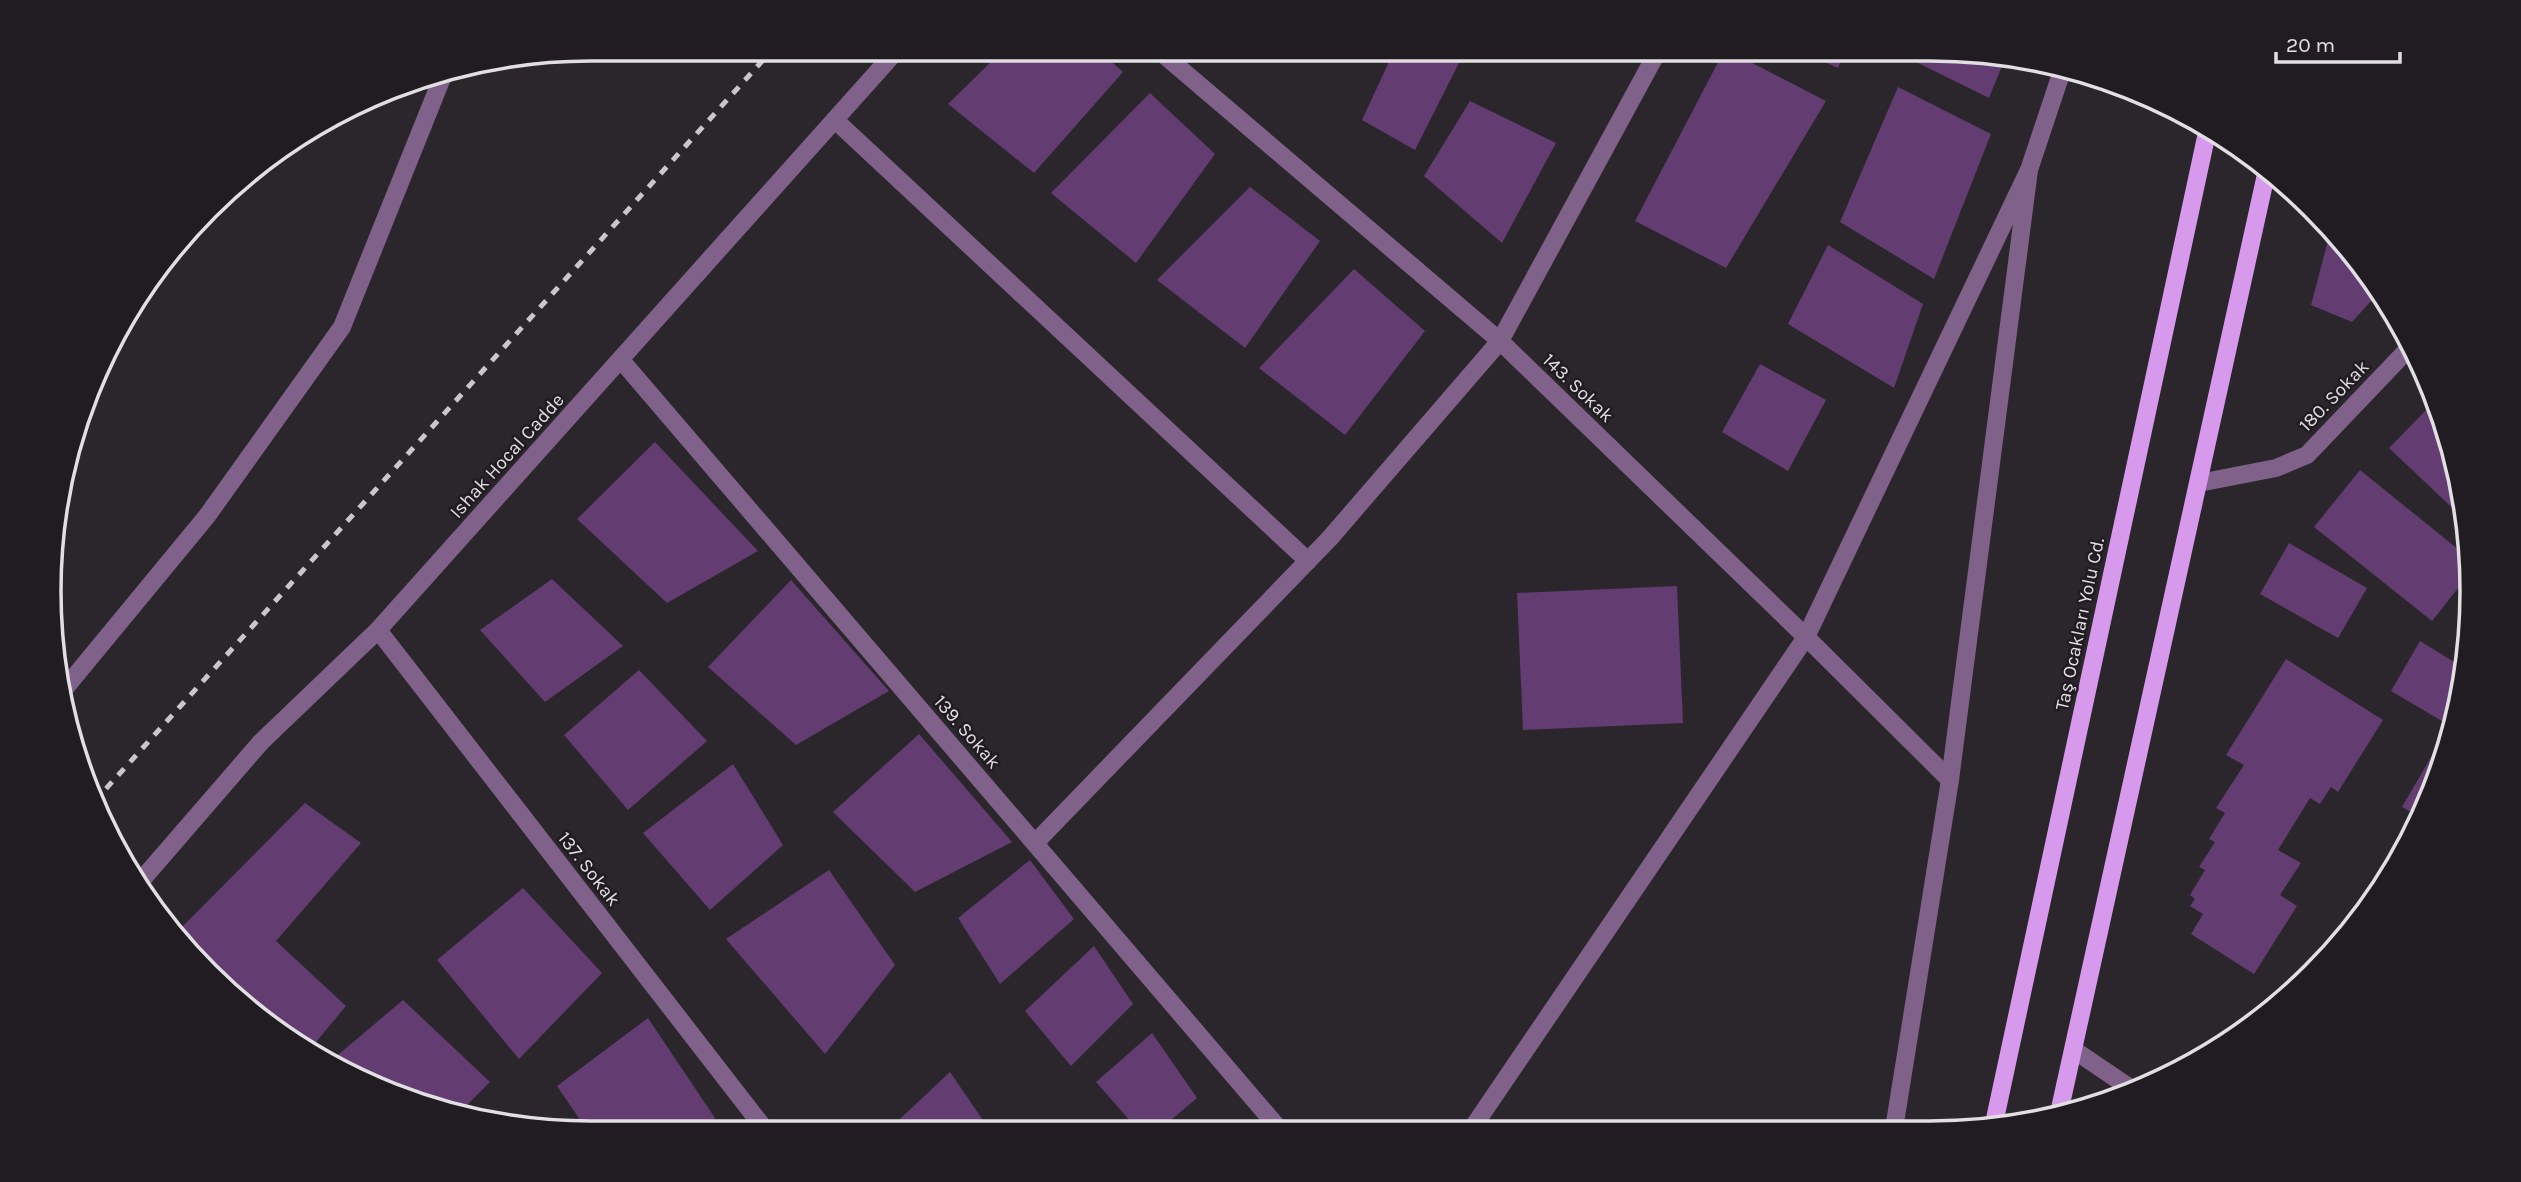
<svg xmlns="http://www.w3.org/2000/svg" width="2521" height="1182" font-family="Karla,sans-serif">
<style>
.building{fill:#633c71}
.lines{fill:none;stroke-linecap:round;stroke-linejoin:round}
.minor{stroke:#7f6189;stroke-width:18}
.major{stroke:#d799ec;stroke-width:18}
.rail{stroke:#cac7cb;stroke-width:5;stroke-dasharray:9 9;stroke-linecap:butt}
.labels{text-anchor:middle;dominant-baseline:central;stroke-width:5;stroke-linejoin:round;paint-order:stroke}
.street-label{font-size:19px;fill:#e2dfe3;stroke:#211c22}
.rim{fill:none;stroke:#e2dfe3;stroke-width:3.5}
</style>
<rect width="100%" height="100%" fill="#2a262c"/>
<!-- building -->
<g class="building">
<polygon points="1004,49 1097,49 1123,72 1034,173 948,104"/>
<polygon points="1395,49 1465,51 1415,150 1362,120"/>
<polygon points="1725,49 1826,101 1726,268 1635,221"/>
<polygon points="1796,49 1846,49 1838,68"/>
<polygon points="1913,49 1930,49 2006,56 1989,98 1910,59"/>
<polygon points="1898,87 1991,134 1934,279 1840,222"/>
<polygon points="1150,93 1215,154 1136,263 1051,193"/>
<polygon points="1470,101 1556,143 1502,243 1424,176"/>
<polygon points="1250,187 1320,241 1245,348 1157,280"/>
<polygon points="2331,229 2381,290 2352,322 2311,305"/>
<polygon points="1828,245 1923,304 1894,388 1788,324"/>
<polygon points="1354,269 1425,331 1345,435 1259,368"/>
<polygon points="1760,364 1826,400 1788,471 1722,432"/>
<polygon points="2436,400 2462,485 2465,520 2389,448"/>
<polygon points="655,442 758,551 667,603 577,519"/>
<polygon points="2360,470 2469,558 2470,573 2432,621 2314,527"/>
<polygon points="2289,543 2367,588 2338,638 2260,594"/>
<polygon points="552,579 623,646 545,702 480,630"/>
<polygon points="791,580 889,691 796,745 708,667"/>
<polygon points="1677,586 1683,723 1523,730 1517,593"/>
<polygon points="2420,641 2464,668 2462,696 2452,727 2391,691"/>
<polygon points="2286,659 2383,720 2338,792 2331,787 2320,804 2310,798 2278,850 2301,863 2280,895 2297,906 2254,974 2191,934 2203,914 2190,906 2195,899 2190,895 2205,870 2199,867 2215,842 2209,839 2225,813 2216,808 2244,765 2226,755"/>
<polygon points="639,670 707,741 628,810 564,735"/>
<polygon points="919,734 1012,842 915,892 833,812"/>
<polygon points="2441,740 2447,744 2431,798 2420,817 2402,807"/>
<polygon points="733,764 783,845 710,910 643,833"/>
<polygon points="305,803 361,843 276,941 346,1006 312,1047 234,999 178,931"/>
<polygon points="1030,860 1074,919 1000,984 958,918"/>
<polygon points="829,870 895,965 825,1054 726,939"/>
<polygon points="523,888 602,973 519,1059 437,960"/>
<polygon points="1094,946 1133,1004 1071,1066 1025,1011"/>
<polygon points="403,1000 490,1082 458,1114 384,1092 332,1060"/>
<polygon points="648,1018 715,1118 698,1133 589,1133 557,1086"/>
<polygon points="1152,1033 1197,1098 1158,1131 1139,1131 1096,1082"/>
<polygon points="950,1072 989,1129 986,1132 886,1132"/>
</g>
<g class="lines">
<!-- minor -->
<g class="minor">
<polyline points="1157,49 1500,341 1806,637 1950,780"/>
<polyline points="835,120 1308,561"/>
<polyline points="621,360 1281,1131"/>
<polyline points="2199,483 2276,468 2307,455 2411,346"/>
<polyline points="378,630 767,1132"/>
<polyline points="61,693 207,516 342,327 444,73"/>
<polyline points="1035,843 1330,538 1500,341 1659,49"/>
<polyline points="139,883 261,742 378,630 898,49"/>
<polyline points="2074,1050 2136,1092"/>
<polyline points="1894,1129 1950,780 2029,170 2063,68"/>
<polyline points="1471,1130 1806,637 2029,170"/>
</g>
<!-- major -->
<g class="major">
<polyline points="2059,1113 2267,170"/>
<polyline points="1993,1128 2208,128"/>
</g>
<!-- rail -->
<polyline class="rail" points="94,802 773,49"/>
</g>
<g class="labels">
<!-- street labels -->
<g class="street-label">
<text transform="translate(1578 388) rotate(44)">143. Sokak</text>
<text transform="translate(2334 396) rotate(-46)">180. Sokak</text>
<text transform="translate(507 456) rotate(-48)">Ishak Hocal Cadde</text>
<text transform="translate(2080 624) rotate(-78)">Taş Ocakları Yolu Cd.</text>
<text transform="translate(967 732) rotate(49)">139. Sokak</text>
<text transform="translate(589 869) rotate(52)">137. Sokak</text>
</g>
</g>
<!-- crop -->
<path d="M0 0H2521V1182H0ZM591 61H1930A530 530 0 0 1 2460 591V591A530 530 0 0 1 1930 1121H591A530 530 0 0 1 61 591V591A530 530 0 0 1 591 61Z" fill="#211c22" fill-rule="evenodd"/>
<path class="rim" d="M591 61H1930A530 530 0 0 1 2460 591V591A530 530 0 0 1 1930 1121H591A530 530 0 0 1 61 591V591A530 530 0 0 1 591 61Z"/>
<!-- scale -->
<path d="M2276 52v10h124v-10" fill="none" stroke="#e2dfe3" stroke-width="3.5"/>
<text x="2286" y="52" font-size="21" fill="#e2dfe3" stroke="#211c22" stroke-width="5" paint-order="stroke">20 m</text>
</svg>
